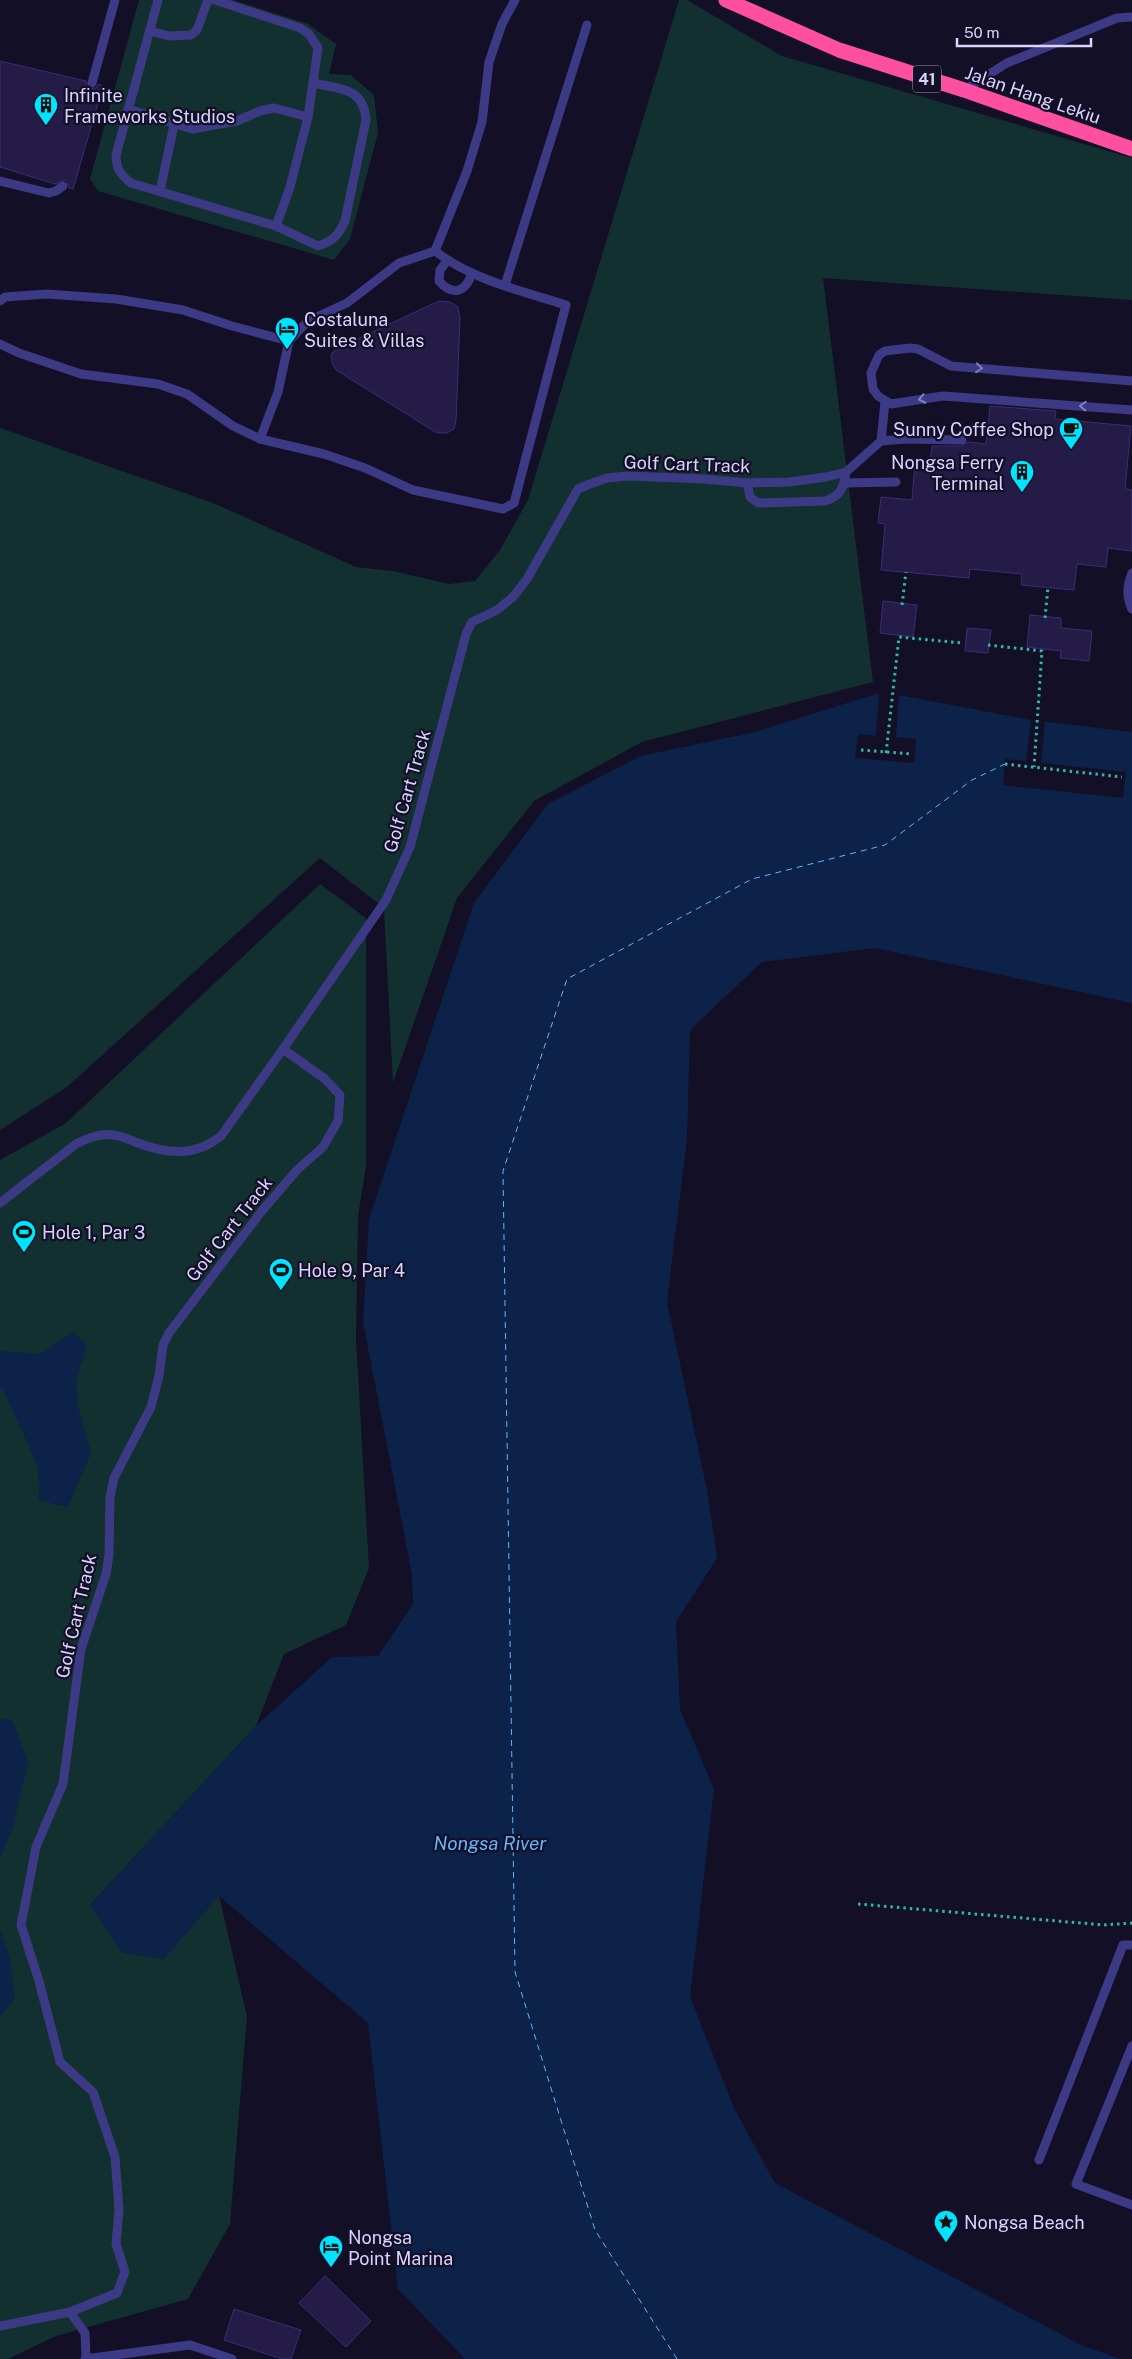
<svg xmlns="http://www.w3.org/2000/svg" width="1132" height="2359" font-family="'Public Sans',sans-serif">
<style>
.green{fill:#12302f}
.water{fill:#0c2248}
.pier{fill:#130f26}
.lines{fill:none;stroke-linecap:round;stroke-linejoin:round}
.ferry{stroke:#62b6ff;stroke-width:1;stroke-dasharray:6 5;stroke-linecap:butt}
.building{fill:#241b47;stroke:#3b2d73}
.path{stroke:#2fb8b0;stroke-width:3;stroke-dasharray:2.5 4;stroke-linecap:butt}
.lane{stroke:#3d3a85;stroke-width:9}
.highway{stroke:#ff4fa3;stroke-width:15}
.oneway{stroke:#837fbc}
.labels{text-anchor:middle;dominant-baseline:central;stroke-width:4.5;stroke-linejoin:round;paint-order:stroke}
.shield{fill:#130f26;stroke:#9e99be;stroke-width:1}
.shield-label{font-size:16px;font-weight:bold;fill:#d9d4ff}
.poi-label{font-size:18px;fill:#d9d4ff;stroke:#130f26;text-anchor:start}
.street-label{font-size:18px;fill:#d9d4ff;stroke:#130f26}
.water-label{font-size:19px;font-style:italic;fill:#62b6ff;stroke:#130f26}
</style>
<rect width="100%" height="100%" fill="#130f26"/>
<!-- green -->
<g class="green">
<polygon points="139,0 233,0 308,24 336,44 329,74 351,75 374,95 378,133 350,239 334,260 98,191 90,179"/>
<polygon points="679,0 687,0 782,56 1132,158 1132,300 823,278 873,682 642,742 534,801 457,898 393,1083 384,908 320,858 67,1087 0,1130 0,428 213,503 356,567 393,571 449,584 475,581 500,550 528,500"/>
<polygon points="320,884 366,918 366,1166 358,1216 356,1339 369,1568 346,1625 284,1654 256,1726 90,1905 219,1896 247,2016 230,2224 188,2299 56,2336 8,2359 0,2359 0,1160 66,1123"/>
</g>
<!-- water -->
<g class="water">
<polygon points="879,693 899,695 1031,720 1132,732 1132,1003 875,948 762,962 690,1030 687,1139 667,1302 707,1490 717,1558 676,1622 680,1709 714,1789 690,1997 735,2110 775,2183 1081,2345 1121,2359 465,2359 398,2289 368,2023 219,1896 164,1959 122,1953 90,1905 256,1726 332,1657 378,1656 413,1604 412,1574 363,1322 369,1219 474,903 548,804 640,756 755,732"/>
<polygon points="73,1332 87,1345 76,1381 78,1407 91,1453 68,1507 39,1500 38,1467 5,1393 0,1389 0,1351 40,1354"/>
<polygon points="0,1719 12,1720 28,1762 13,1827 0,1859"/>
<polygon points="0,1928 10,1958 15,1999 0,2016"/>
</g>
<!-- pier -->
<g class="pier">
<polygon points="879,693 899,695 896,737 916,739 914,763 855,758 858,734 876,736"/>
<polygon points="1031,720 1045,721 1041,763 1126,772 1123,798 1003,785 1005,759 1026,761"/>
</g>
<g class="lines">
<!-- ferry -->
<polyline class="ferry" points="677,2359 595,2230 515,1972 503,1171 567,979 752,879 885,845 972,780 1005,764"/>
</g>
<!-- building -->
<g class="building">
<polygon points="0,61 86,81 87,87 91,89 96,88 98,84 103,86 73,189 69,188 68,183 65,180 55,184 0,167"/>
<polygon points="439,301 450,302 458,307 460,318 456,421 454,429 447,433 437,433 336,370 332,363 331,354 338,348"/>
<polygon points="990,406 1056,411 1055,419 1131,426 1125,489 1132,490 1132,551 1108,548 1106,567 1077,564 1074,590 1021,585 1022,574 970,569 969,578 881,570 885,524 878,523 881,497 912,500 915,463 930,464 932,446 962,446 968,442 986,444"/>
<polygon points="883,601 917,605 913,637 880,633"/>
<polygon points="1030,615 1061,618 1061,628 1092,631 1089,661 1060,658 1061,651 1027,647"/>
<polygon points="967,628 991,630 988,653 965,651"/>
<polygon points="325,2276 371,2321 346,2347 299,2303"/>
<polygon points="234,2309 301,2330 291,2359 282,2359 224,2340"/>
</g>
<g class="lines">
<!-- path -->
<g class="path">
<polyline points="902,605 906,572"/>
<polyline points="1045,618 1048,587"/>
<polyline points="988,645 1042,651 1034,767"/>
<polyline points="861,750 911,754"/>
<polyline points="886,753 899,637 962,643"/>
<polyline points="1005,764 1122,777"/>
<polyline points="858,1904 1104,1925 1132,1923"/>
</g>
<!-- lane -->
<g class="lane">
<path d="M158 0 116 155C116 169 120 174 131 183L276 226 290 187 308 117 318 48 309 34 300 28 215 0"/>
<polyline points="150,31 169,36 191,35 197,30 208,0"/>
<polyline points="92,83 115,0"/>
<polyline points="964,90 1007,63 1117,18 1132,17"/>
<polyline points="128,109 192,129 237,121 260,111 274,108 308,117"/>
<polyline points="0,181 49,193 56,191 63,186"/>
<polyline points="160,191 174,125"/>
<path d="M276 226 318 246C333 241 338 236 345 221L366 120C364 87 339 89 313 83"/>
<path d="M447 261 440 270 439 281C453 297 466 292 472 273"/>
<polyline points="505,285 587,25"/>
<polyline points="0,301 5,297 47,294 116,299 183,310 232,326 289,341 308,321 347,303 399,263 435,251 467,171 482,122 489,62 502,24 515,0"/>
<path d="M0 344 19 353 81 374 158 384 187 394 233 426 260 439 324 454 365 468 413 490 503 509 514 503 566 305C522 291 472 280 435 251"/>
<polyline points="1132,381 951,366 918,349 910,348 885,351 879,355 871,373 873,389 878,396 891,404 943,396 1132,410"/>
<polyline points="260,439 278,392 289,341"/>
<polyline points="881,441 905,439 962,440"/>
<path d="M747 483 750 497 758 503 825 501C841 496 844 487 846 472"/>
<polyline points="844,483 896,482"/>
<path d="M1132 573C1127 586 1126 596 1132 609"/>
<polyline points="283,1049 386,900 410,847 466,634 472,622 497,610 513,597 527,579 578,489 590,484 607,478 628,476 705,479 747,483 789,482 826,477 846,472 881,441 885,402"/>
<path d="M0 1203 76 1144C84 1140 92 1136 101 1135 114 1133 126 1138 138 1143 167 1154 195 1157 221 1136L283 1049 325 1079 340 1095 338 1121 323 1147 297 1170 261 1212 169 1333 163 1345 159 1376 151 1407 114 1478 110 1497 109 1555 106 1574 81 1649 63 1784 36 1847 21 1925 39 1981 60 2062 93 2092 115 2157 119 2209 116 2244 125 2272 117 2293 70 2312"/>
<polyline points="1132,2046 1076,2184 1132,2205"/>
<polyline points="1039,2160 1123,1945 1132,1945"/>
<polyline points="0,2326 70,2312 85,2333 86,2358"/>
<polyline points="85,2359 190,2345 232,2359"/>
</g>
<!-- highway -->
<polyline class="highway" points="726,0 839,50 964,90 1132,149"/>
</g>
<!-- one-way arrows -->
<defs><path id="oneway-chevron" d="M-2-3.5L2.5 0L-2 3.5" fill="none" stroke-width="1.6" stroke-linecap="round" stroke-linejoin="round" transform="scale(1.25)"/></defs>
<g class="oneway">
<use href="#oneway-chevron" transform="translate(979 368) rotate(5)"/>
<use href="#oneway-chevron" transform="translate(922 399) rotate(168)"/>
<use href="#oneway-chevron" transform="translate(1083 406) rotate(-176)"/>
</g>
<!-- icons -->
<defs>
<symbol id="building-pin" viewBox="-11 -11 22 30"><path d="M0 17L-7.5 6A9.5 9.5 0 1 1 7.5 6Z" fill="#00e5ff" stroke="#130f26"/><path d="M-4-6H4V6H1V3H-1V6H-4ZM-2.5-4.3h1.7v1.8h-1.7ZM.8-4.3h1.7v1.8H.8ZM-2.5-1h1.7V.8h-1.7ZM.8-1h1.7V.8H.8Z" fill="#111"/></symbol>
<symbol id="hotel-pin" viewBox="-11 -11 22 30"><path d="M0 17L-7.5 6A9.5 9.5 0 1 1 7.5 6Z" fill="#00e5ff" stroke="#130f26"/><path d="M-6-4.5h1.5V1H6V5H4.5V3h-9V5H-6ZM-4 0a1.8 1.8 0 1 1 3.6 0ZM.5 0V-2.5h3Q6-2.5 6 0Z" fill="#111"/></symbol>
<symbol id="cafe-pin" viewBox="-11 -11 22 30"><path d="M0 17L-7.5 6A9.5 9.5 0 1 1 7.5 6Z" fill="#00e5ff" stroke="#130f26"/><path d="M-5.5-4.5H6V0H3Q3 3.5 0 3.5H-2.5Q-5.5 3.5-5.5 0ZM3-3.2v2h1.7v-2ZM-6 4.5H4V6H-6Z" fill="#111"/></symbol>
<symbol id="stadium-pin" viewBox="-11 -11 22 30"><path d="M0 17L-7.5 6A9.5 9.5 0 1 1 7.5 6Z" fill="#00e5ff" stroke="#130f26"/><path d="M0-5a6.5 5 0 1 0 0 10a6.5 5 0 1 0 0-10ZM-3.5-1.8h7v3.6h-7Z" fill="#111"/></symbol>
<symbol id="sight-pin" viewBox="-11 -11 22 30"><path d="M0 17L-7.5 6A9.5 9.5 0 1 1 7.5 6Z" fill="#00e5ff" stroke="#130f26"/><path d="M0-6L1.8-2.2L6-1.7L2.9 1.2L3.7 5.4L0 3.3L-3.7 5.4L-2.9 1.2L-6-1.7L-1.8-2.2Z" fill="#111"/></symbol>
</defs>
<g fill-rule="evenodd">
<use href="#building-pin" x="32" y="91" width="28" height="38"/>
<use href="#hotel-pin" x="273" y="315" width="28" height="38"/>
<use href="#cafe-pin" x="1057" y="415" width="28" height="38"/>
<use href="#building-pin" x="1008" y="458" width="28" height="38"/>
<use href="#stadium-pin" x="10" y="1218" width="28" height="38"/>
<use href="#stadium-pin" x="267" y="1256" width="28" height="38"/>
<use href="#sight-pin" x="932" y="2208" width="28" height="38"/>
<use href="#hotel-pin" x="317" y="2233" width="28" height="38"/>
</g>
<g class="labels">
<!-- shield labels -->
<rect class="shield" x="913" y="65.5" width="28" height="27" rx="4"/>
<g class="shield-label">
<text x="927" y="79">41</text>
</g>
<!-- poi labels -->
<g class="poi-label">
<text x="64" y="95">Infinite<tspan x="64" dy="21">Frameworks Studios</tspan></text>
<text x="304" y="319">Costaluna<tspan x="304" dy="21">Suites &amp; Villas</tspan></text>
<text x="1054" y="429" text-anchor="end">Sunny Coffee Shop</text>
<text x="1004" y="462" text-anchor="end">Nongsa Ferry<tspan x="1004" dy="21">Terminal</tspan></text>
<text x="42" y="1232">Hole 1, Par 3</text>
<text x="298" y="1270">Hole 9, Par 4</text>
<text x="964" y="2222">Nongsa Beach</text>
<text x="348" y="2237">Nongsa<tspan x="348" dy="21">Point Marina</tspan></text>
</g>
<!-- street labels -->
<g class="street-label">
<text transform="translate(1033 95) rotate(19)">Jalan Hang Lekiu</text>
<text transform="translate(687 464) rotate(2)">Golf Cart Track</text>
<text transform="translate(407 791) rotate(-74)">Golf Cart Track</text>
<text transform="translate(229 1229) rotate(-52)">Golf Cart Track</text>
<text transform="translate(76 1616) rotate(-77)">Golf Cart Track</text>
</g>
<!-- water labels -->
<g class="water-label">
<text x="490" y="1843">Nongsa River</text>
</g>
</g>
<!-- scale -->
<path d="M957 38v8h134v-8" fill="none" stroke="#d9d4ff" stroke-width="2.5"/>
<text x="964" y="38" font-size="15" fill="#d9d4ff" stroke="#130f26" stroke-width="4" paint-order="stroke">50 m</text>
</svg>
